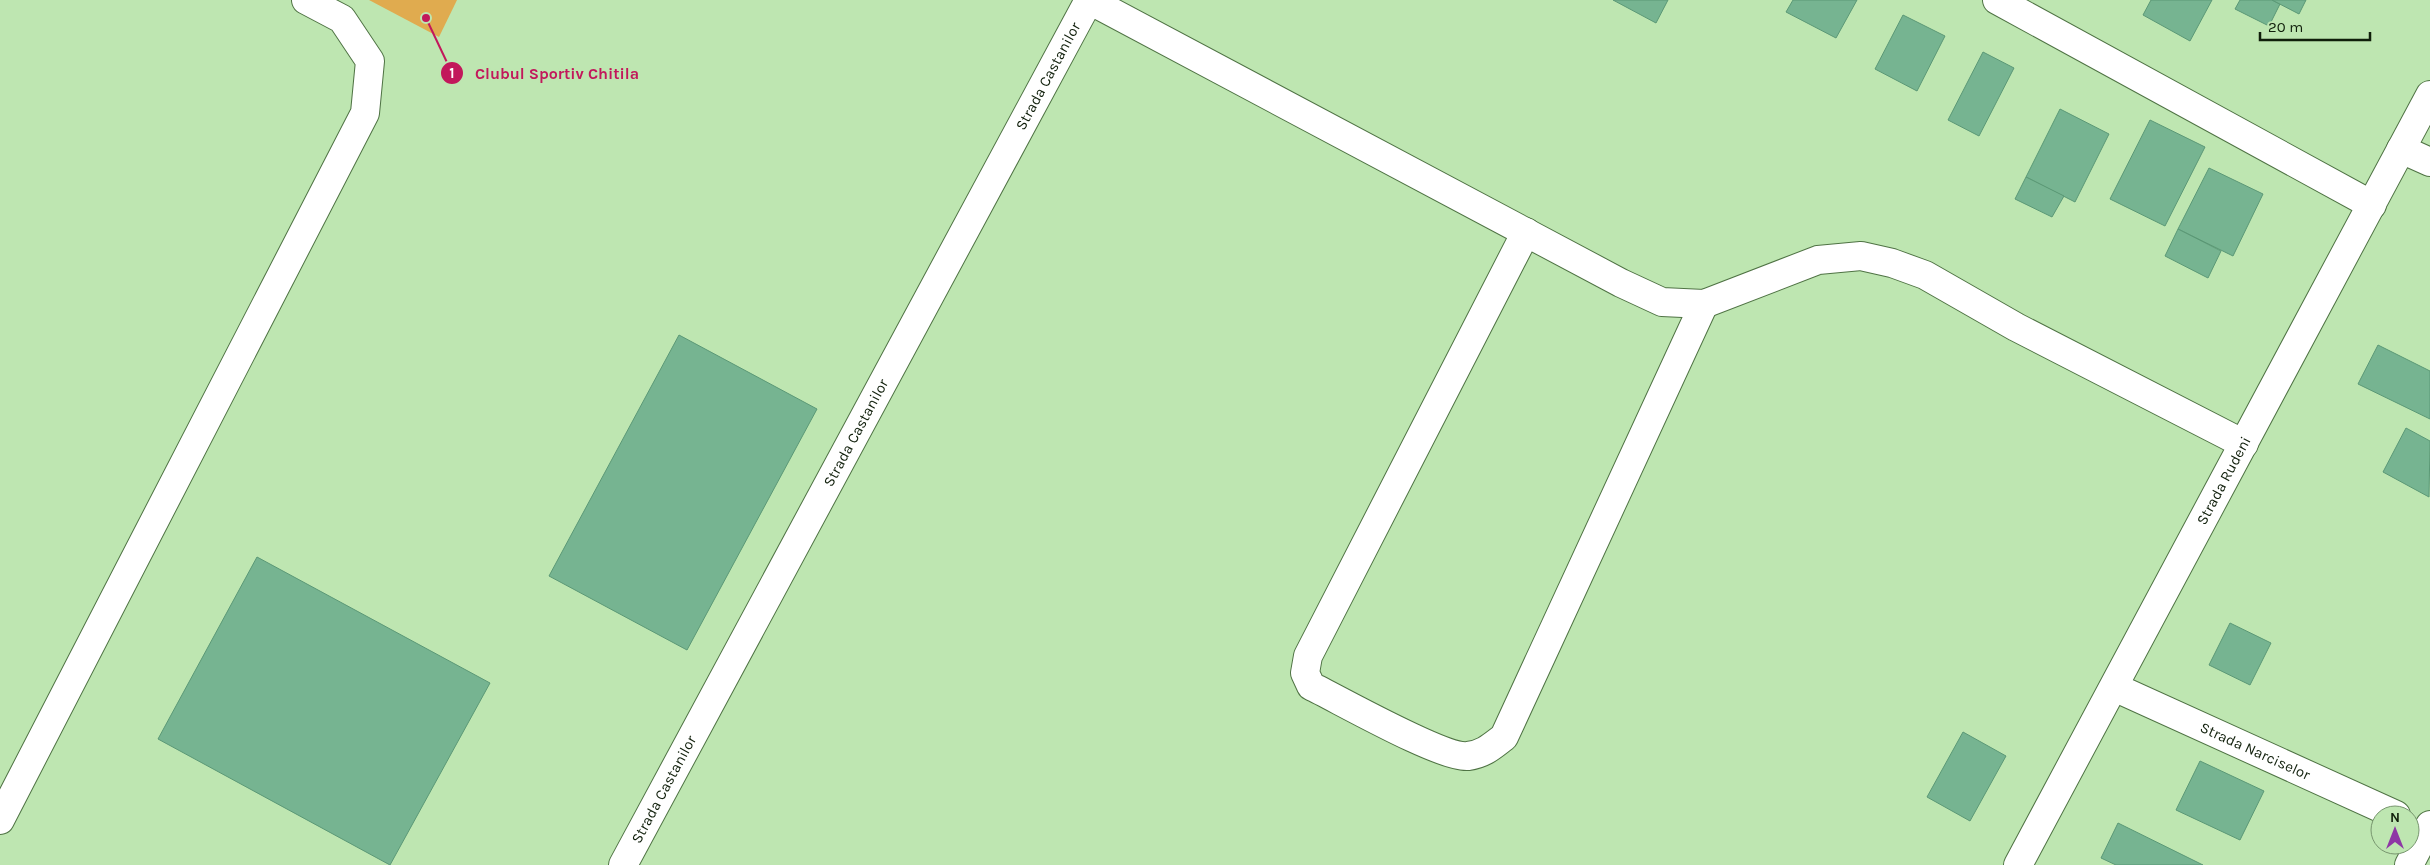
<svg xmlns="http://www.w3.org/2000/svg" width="2430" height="865" font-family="Karla,sans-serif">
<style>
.green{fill:#e0ab4f}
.building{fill:#76b491;stroke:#5b9876}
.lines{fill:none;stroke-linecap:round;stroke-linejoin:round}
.minor-casing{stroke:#4f7344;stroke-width:30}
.minor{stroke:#fff;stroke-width:28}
.labels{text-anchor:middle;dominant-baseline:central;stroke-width:4.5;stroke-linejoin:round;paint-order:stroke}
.street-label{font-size:15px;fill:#101f0b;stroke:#bee6b1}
.leader{fill:none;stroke:#c2185b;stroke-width:2}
.callout-dot{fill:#c2185b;stroke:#bee6b1;stroke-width:2}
.mark-label{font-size:15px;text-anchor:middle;font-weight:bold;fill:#fff}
.callout-label{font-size:16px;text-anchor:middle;font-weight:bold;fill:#c2185b;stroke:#bee6b1;stroke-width:4.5;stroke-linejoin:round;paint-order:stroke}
</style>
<rect width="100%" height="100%" fill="#bee6b1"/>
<!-- green -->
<polygon class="green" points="369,0 457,0 439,37"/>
<!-- building -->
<g class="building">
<polygon points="1613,0 1668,0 1656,23"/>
<polygon points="1793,0 1857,0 1836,38 1786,12"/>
<polygon points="2151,0 2212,0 2190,41 2143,15"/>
<polygon points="2240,0 2272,0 2280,4 2269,26 2235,9"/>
<polygon points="2272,0 2306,0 2299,14"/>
<polygon points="1903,15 1945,36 1917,91 1875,69"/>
<polygon points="1983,52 2014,68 1979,136 1948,120"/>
<polygon points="2060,109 2109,134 2075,202 2026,177"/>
<polygon points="2150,120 2205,147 2165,226 2110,199"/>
<polygon points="2209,168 2263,194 2233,256 2178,229"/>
<polygon points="2026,177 2064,196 2052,217 2015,199"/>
<polygon points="2178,229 2221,251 2208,278 2165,256"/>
<polygon points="679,335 817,409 687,650 549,576"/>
<polygon points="2378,345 2430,371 2430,419 2358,384"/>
<polygon points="2406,428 2430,441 2429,497 2383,472"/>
<polygon points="257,557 490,683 390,865 158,739"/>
<polygon points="2230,623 2271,643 2250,685 2209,665"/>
<polygon points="1963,732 2006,756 1970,821 1927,797"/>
<polygon points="2200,761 2264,791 2240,840 2176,810"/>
<polygon points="2118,823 2203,865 2116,865 2101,858"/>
</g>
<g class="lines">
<defs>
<g id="minor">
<polyline points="1997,0 2372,205"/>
<polyline points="2401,149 2430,162"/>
<path d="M1526 232 1308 656 1305 673 1311 686C1340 700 1443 759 1468 756 1484 754 1492 746 1504 737L1704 304"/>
<path id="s1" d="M2114 687 2396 815"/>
<polyline points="0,820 365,113 370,61 342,19 306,0"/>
<path id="s2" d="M623 865 1089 0 1621 283 1662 302 1704 304 1818 260 1861 256 1892 263 1925 275 2016 327 2244 444"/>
<path id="s3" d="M2018 865 2430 95"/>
<polyline points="2409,865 2430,825"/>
</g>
</defs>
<!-- minor casing -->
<use href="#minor" class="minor-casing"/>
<!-- minor -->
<use href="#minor" class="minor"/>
</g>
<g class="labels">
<!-- street labels -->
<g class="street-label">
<text stroke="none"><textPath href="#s2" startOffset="896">Strada Castanilor</textPath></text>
<text stroke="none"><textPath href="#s2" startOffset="491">Strada Castanilor</textPath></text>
<text stroke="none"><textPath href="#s3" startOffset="436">Strada Rudeni</textPath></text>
<text stroke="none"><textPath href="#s1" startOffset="155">Strada Narciselor</textPath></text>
<text stroke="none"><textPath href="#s2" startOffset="86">Strada Castanilor</textPath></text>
</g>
</g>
<!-- callouts -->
<path class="leader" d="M426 18L452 73"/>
<g class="callout-dot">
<circle cx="426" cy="18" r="5"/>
<circle cx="452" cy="73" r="12"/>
</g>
<g class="mark-label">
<text x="452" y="78">1</text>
</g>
<g class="callout-label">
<text x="557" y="79">Clubul Sportiv Chitila</text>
</g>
<!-- north arrow -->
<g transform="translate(2395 830)"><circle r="24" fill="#bee6b1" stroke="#78966f"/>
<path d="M0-4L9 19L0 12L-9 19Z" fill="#8e37a5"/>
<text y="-8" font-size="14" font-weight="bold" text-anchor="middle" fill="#101f0b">N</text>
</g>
<!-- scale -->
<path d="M2260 32v8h110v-8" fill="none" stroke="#101f0b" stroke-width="2.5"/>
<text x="2268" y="32" font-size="15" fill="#101f0b" stroke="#bee6b1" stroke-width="4" paint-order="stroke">20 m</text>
</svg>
